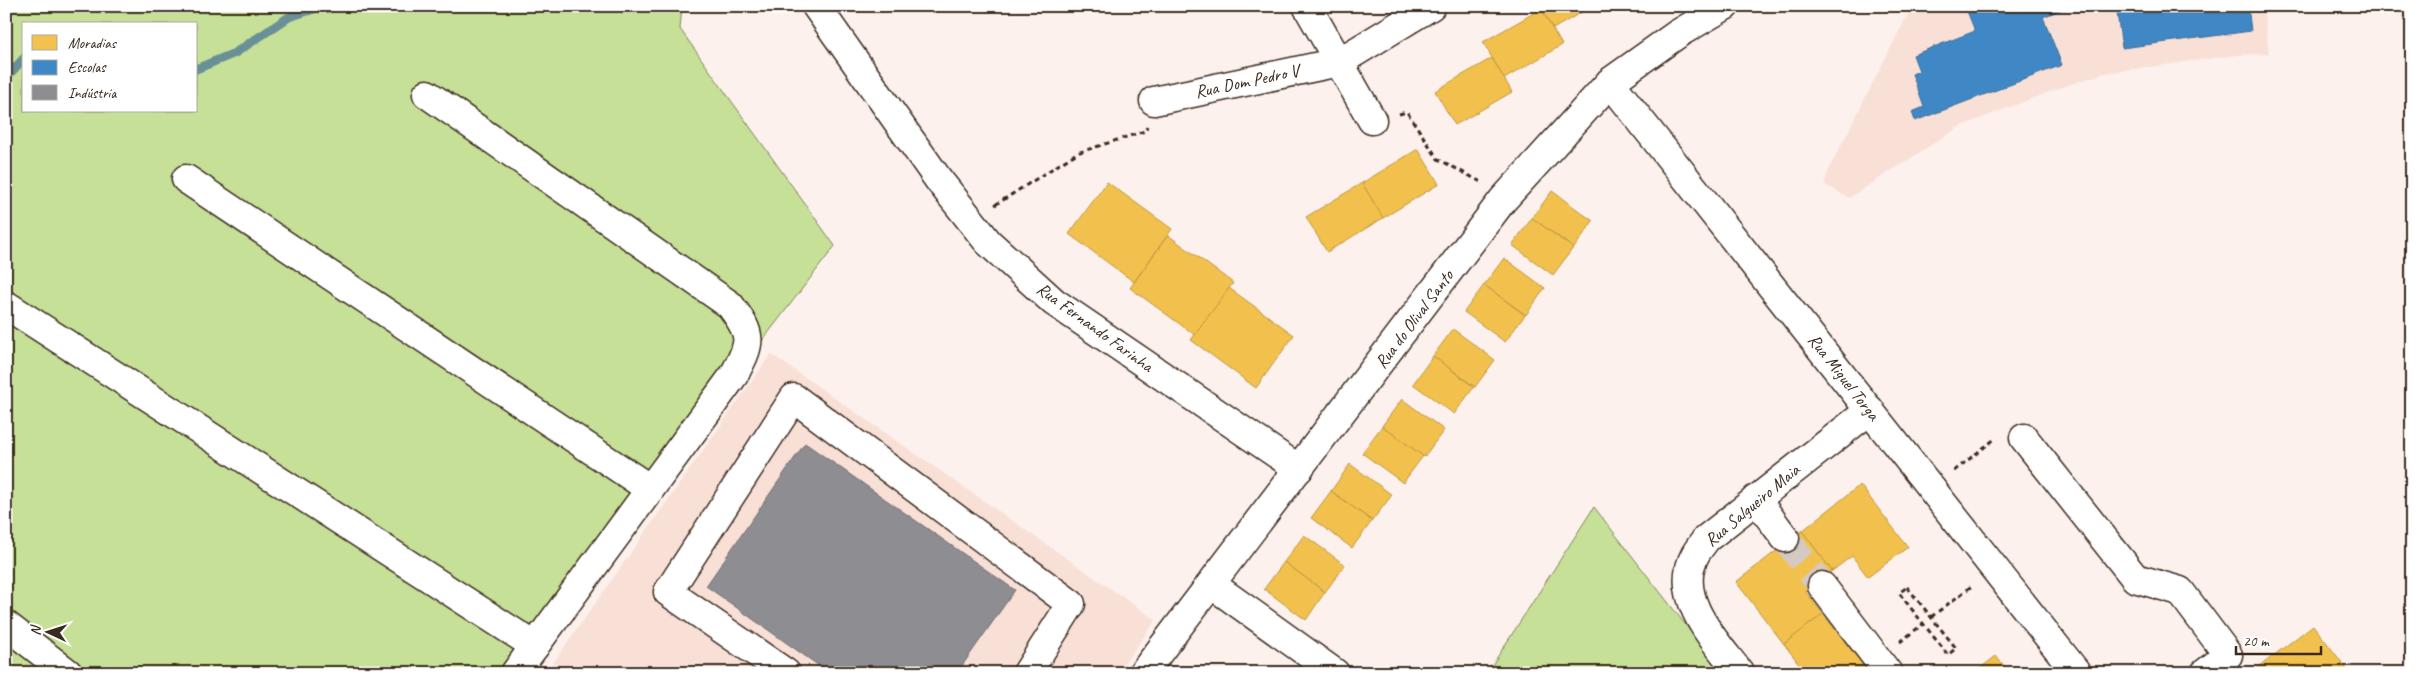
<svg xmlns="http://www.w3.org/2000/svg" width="2418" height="679" font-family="Caveat,sans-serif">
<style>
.built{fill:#f8e0d7}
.green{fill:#c6e097;stroke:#80855a;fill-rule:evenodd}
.homes{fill:#f2c14e;stroke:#bb9440}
.schools{fill:#3f88c5;stroke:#3e6c93}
.industry{fill:#8d8d92;stroke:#746f6f}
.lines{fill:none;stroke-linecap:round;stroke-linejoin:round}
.stream{stroke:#699097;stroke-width:9}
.minor-tunnel{stroke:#d5c9c4;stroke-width:28;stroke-dasharray:28 14;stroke-linecap:butt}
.minor-casing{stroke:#3b2a1e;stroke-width:31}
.path{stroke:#3b2a1e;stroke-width:3;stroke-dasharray:5 4;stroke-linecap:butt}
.minor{stroke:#fff;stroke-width:28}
.labels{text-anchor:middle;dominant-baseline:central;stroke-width:5;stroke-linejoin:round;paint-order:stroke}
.street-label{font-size:18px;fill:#3b2a1e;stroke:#fff}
</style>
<rect width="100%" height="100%" fill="#fcf1ed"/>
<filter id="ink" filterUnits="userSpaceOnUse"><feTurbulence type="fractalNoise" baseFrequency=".02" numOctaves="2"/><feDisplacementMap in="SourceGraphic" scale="10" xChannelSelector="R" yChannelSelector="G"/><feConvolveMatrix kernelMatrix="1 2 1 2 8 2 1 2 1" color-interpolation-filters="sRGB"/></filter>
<g filter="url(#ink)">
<!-- built -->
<g class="built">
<polygon points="1912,6 2263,6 2269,54 2237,55 2105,73 2062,87 1959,127 1849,198 1824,184 1829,169"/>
<polygon points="771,354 1156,620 1117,673 546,673"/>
</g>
<!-- green -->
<g class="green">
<path d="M6 6H682L680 29 835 246 507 673H6ZM24 24H196V111H24Z"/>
<polygon points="1594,507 1723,673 1487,673"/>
</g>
<!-- homes -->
<g class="homes">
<polygon points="1539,6 1592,6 1553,29"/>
<polygon points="1541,9 1562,45 1504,79 1483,42"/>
<polygon points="1492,58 1512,92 1455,125 1435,91"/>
<polygon points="1418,149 1439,184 1383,218 1362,183"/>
<polygon points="1107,182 1172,229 1134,282 1069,234"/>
<polygon points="1362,183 1383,218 1327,252 1306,217"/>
<polygon points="1552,191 1593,221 1574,248 1532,218"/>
<polygon points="1532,218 1573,248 1553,275 1512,245"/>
<polygon points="1168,235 1233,283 1195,335 1130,288"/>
<polygon points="1504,258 1545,288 1526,315 1484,285"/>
<polygon points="1484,285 1525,315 1505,342 1464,312"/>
<polygon points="1229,288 1294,335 1256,388 1191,340"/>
<polygon points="1453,329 1495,360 1475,387 1433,356"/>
<polygon points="1433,356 1474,387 1454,414 1413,384"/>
<polygon points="1402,399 1444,430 1424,457 1382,426"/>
<polygon points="1382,426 1423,456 1403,483 1362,453"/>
<polygon points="1350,464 1392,495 1372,521 1331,491"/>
<polygon points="1860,485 1908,547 1868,577 1852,556 1832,571 1802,531"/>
<polygon points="1331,491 1372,521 1352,548 1311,518"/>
<polygon points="1802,531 1832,571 1806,592 1823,614 1784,644 1736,582"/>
<polygon points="1304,535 1345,565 1325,592 1284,562"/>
<polygon points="1284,562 1325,592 1306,620 1264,589"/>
<polygon points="1823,614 1863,665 1853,673 1806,673 1784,644"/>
<polygon points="2313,625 2350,673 2257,673 2255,670"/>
<polygon points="1996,656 2010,673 1974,673"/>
<polygon points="1863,665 1869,673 1853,673"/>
</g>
<!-- schools -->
<g class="schools">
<polygon points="1965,6 2070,6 2043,17 2062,65 1915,121 1912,112 1924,107 1912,74 1919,71 1913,55 1975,31"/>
<polygon points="2116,6 2248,6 2251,31 2122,48"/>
</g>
<!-- industry -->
<polygon class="industry" points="805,443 1015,590 957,673 829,673 706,586"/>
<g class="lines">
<!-- stream -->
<g class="stream">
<polyline points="196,69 235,53 289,17 323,6"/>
<polyline points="6,78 24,58"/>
</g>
<!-- minor-tunnel -->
<polyline class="minor-tunnel" points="1785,538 1822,586"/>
<defs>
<g id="minor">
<polyline points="816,6 938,179 988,242 1054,302 1299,469"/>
<polyline points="1307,6 1372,120"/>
<polyline points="1610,82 2077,673"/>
<path d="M427 94 730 305C753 336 752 341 734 375L515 673"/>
<polyline points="1154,101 1339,62 1431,6"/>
<polyline points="186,179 650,489"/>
<polyline points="6,305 535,646"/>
<polyline points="2024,438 2135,578 2180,591 2228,655 2205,673"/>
<polyline points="1756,499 1785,538"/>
<polyline points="1211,584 1335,673"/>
<polyline points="1822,586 1888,673"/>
<polyline points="6,625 68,673"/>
<polyline points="786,673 668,592 794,398 1071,604 1027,673"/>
<polyline points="1143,673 1502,201 1610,82 1679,33 1725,6"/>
<path d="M1740 673C1716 642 1672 597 1695 555 1698 549 1703 544 1706 539L1870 410"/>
</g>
</defs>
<!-- minor casing -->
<use href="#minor" class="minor-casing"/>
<!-- path -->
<g class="path">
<polyline points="1399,114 1407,112 1438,159 1481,182"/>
<polyline points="995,205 1077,153 1145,131 1147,126"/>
<polyline points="1954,471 1996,438"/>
<polygon points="1907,587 1956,648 1948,655 1899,593"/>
<polyline points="1931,617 1973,585"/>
<polyline points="1900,642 1923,624"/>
<polyline points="1695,673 1701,668"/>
</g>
<!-- minor -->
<use href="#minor" class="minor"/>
</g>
</g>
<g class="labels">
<!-- street labels -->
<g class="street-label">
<text transform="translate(1247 81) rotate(-12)">Rua Dom Pedro V</text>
<text transform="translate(1414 319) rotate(-53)">Rua do Olival Santo</text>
<text transform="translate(1095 327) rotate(36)">Rua Fernando Farinha</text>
<text transform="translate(1844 377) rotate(52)">Rua Miguel Torga</text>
<text transform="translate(1752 505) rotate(-40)">Rua Salgueiro Maia</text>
</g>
</g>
<!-- margin -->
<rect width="2418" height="679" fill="none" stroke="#fff" stroke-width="25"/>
<rect x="12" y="12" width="2393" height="654" fill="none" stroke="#3b2a1e" stroke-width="2" filter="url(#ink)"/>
<!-- legend -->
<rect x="22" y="22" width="175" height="90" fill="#ffffff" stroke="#b1aaa5"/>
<rect x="32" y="35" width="25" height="15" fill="#f2c14e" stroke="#b1aaa5"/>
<text x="68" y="48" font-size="15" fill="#3b2a1e">Moradias</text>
<rect x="32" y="60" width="25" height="15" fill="#3f88c5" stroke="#b1aaa5"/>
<text x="68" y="72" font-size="15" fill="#3b2a1e">Escolas</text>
<rect x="32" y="85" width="25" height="15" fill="#8d8d92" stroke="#b1aaa5"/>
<text x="68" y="98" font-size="15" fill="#3b2a1e">Indústria</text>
<!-- north arrow -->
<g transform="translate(48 632) rotate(274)" stroke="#ffffff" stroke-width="4" paint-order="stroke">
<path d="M0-4L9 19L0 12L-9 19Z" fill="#3b2a1e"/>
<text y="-8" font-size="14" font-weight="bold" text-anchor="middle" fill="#3b2a1e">N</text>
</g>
<!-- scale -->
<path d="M2236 646v8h85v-8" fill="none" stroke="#3b2a1e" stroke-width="2.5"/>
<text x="2243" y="646" font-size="15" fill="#3b2a1e" stroke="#ffffff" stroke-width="4" paint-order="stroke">20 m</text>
</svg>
